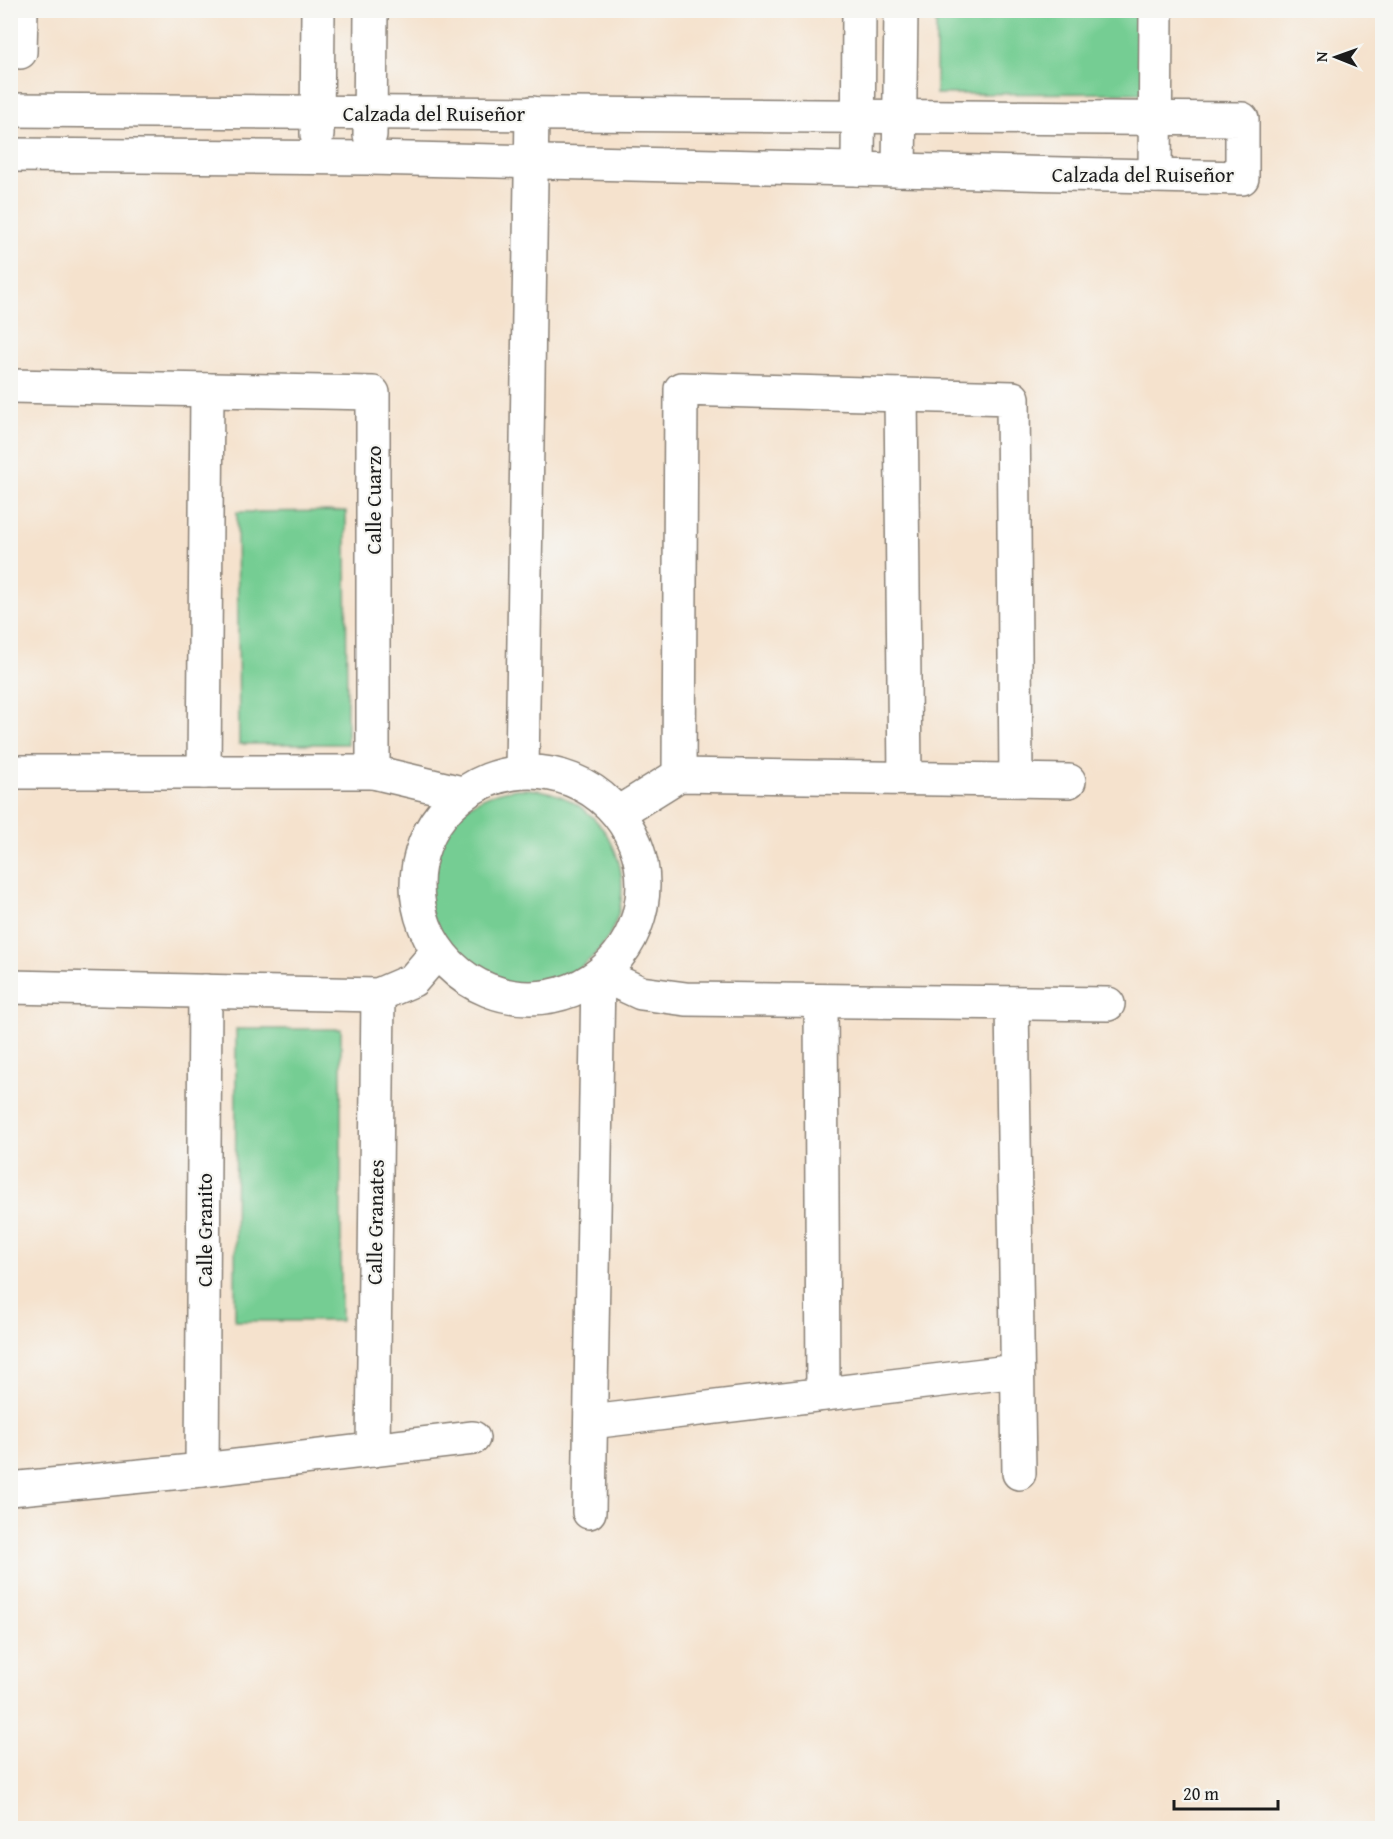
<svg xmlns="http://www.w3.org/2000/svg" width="1393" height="1839" font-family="'Gentium Book Plus',serif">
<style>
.green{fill:#74cd93;stroke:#487458;stroke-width:1.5}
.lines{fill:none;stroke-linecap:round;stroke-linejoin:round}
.minor-casing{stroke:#887f74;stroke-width:36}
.minor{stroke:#fff;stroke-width:33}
.labels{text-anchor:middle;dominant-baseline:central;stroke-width:4.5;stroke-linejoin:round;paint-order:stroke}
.street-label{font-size:21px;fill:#1c1c1c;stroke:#f6f6f2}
</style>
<rect width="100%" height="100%" fill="#f6f6f2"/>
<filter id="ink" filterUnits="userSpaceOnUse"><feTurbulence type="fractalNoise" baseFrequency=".0167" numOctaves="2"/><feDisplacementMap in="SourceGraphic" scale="12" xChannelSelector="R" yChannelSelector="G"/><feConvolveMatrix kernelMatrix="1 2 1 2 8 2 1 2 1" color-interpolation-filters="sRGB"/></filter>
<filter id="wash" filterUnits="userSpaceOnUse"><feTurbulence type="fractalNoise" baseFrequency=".008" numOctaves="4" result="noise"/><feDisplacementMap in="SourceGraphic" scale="24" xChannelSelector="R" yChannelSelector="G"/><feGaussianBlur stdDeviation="1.35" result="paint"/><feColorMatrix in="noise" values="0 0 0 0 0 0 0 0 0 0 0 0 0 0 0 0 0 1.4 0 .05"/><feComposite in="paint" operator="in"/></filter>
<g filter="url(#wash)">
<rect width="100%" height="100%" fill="#f5e2cd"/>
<!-- green -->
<g class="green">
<polygon points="936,11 1144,11 1144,93 936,94"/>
<polygon points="346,511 347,744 239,744 237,512"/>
<circle cx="524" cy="887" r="98"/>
<polygon points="236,1029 341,1029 341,1321 235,1321"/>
</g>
</g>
<g filter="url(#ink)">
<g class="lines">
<defs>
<g id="minor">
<polyline points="20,52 21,10"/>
<polyline points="10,110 1242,119 1242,178 369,158 10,155"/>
<polyline points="317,135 318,10"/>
<polyline points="370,135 371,10"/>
<polyline points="858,169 859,10"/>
<polyline points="899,170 901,10"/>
<polyline points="1155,176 1156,10"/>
<polyline points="10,386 373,393 373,772"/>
<polyline points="901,395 905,778"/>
<polyline points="522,771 532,113"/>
<polyline points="10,772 373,772 462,793"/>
<polyline points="204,772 207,390"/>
<circle cx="530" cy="885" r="113"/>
<polyline points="679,775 681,389 1013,398 1016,780"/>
<polyline points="618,813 679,775 1069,781"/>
<polyline points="600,974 641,993 686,999 1108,1004"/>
<polyline points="10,987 378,995 413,980 432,958 439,954"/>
<polyline points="821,1001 823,1394"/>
<polyline points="1012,1003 1019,1473"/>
<polyline points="591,1422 1017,1371"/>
<polyline points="373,1450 378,995"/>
<polyline points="202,1470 205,991"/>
<polyline points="10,1489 202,1470 473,1438"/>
<polyline points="589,1512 598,976"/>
</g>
</defs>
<!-- minor casing -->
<use href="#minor" class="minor-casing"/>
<!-- minor -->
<use href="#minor" class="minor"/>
</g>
</g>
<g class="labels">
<!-- street labels -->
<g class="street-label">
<text x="434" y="113">Calzada del Ruiseñor</text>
<text x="1143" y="174">Calzada del Ruiseñor</text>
<text transform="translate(373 500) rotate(-90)">Calle Cuarzo</text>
<text transform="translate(375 1222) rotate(-89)">Calle Granates</text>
<text transform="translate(204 1230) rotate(-90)">Calle Granito</text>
</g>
</g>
<!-- margin -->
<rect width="1393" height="1839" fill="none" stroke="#f6f6f2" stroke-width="36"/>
<!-- north arrow -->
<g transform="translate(1336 57) rotate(271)" stroke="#f6f6f2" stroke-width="4.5" paint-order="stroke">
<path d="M0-4.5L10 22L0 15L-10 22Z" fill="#1c1c1c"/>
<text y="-9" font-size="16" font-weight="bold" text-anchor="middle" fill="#1c1c1c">N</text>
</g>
<!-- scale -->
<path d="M1174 1800v9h104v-9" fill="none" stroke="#1c1c1c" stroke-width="3"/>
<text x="1183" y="1800" font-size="18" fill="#1c1c1c" stroke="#f6f6f2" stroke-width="4.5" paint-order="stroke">20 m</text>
</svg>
